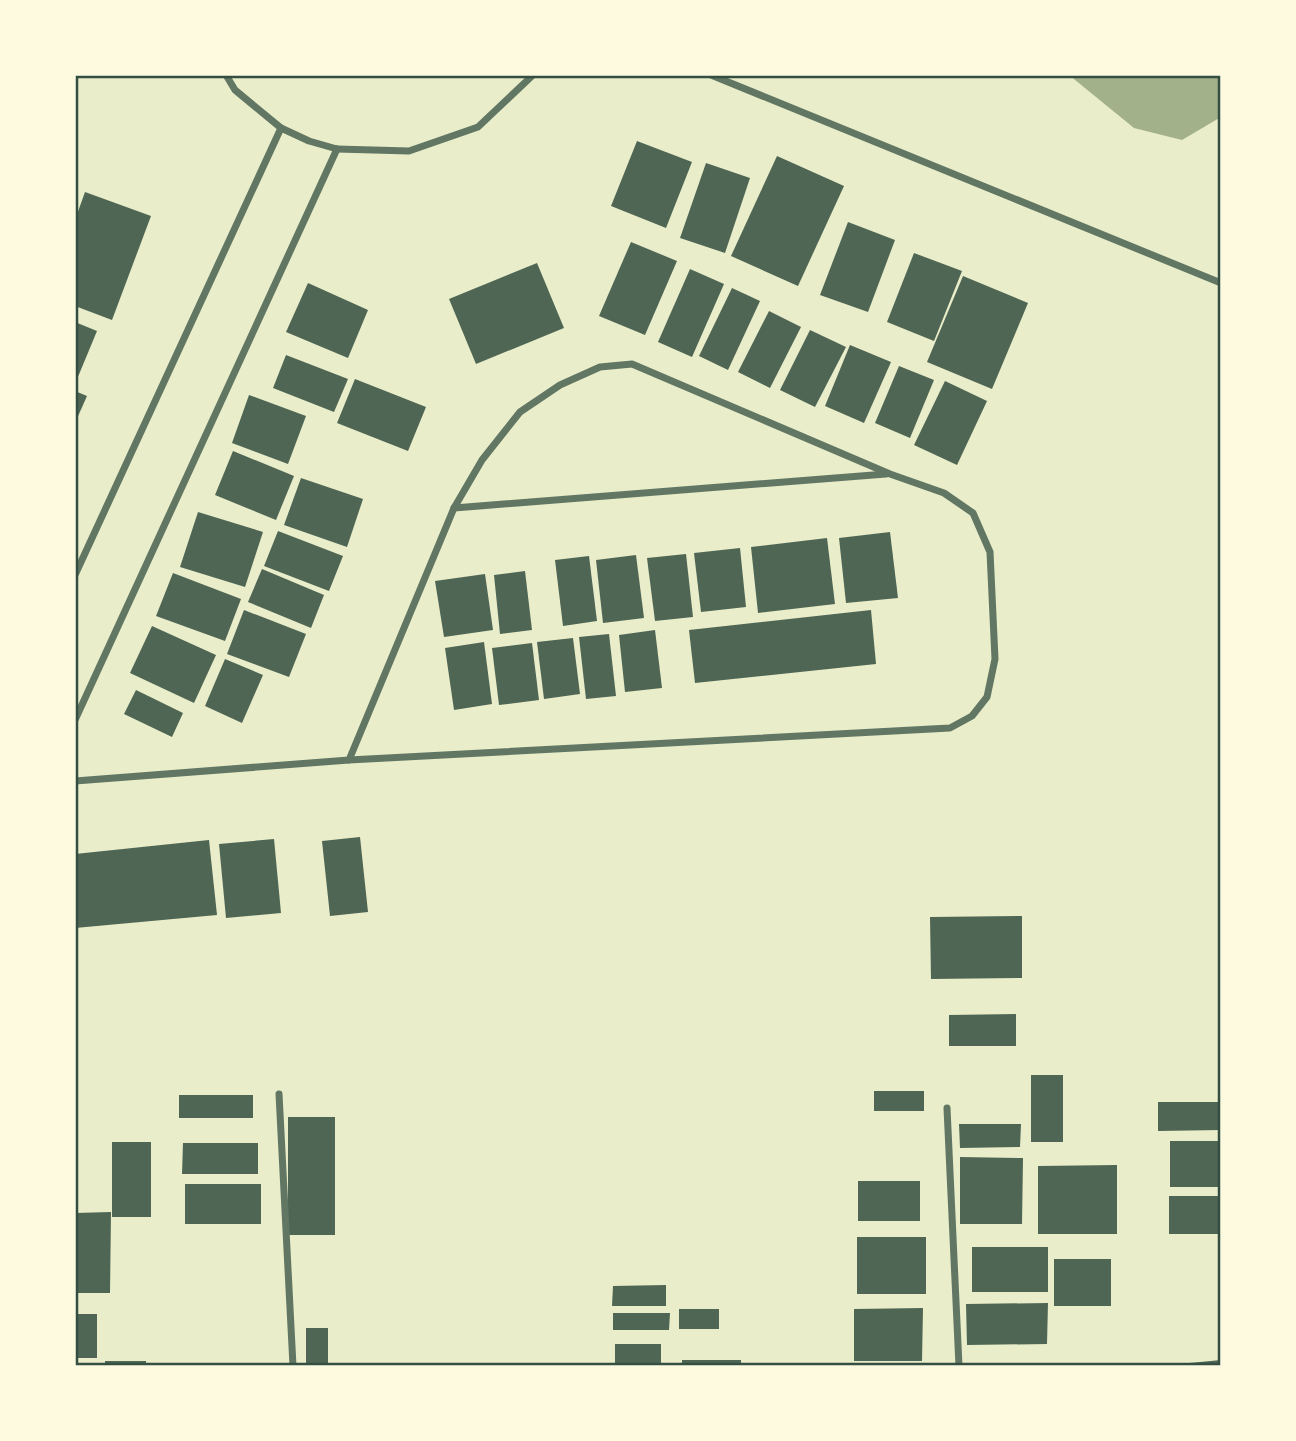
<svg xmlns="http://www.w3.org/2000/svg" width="1296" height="1441" font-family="Montserrat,sans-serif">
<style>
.water{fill:#a3b18a}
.building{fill:#4f6655}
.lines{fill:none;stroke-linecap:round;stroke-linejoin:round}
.minor{stroke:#617663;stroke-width:7}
.neatline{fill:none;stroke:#344e41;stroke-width:2.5}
</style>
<rect width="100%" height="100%" fill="#e9edc9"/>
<!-- water -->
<polygon class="water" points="1069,75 1221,75 1221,117 1182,140 1134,128"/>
<!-- building -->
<g class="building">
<polygon points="637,141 692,162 666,228 611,206"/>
<polygon points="777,156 844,186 798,286 731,256"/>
<polygon points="706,163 750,178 725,253 680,238"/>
<polygon points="85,192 151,216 112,320 75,306 75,220"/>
<polygon points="848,222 895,240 868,312 820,295"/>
<polygon points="631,242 677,261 645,335 599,316"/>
<polygon points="914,253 962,271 934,341 887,322"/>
<polygon points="537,263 564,328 476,364 449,299"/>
<polygon points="690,269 724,284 692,357 658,342"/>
<polygon points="963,276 1028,303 992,389 927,362"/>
<polygon points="308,283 368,310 348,358 286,332"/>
<polygon points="732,288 760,301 728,370 699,356"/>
<polygon points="769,311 801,327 770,388 738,372"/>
<polygon points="75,322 97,331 75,384"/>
<polygon points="810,330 846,347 815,407 780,390"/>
<polygon points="850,345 891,362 864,423 825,406"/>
<polygon points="286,355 348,379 334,412 273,388"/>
<polygon points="899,366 934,380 910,438 875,423"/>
<polygon points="355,379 426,407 408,451 337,423"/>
<polygon points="945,381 987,401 957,465 914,445"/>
<polygon points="75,391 87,396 75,423"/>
<polygon points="249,395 306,416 288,464 232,443"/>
<polygon points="233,451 294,476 276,520 215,495"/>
<polygon points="301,478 363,499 347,547 284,525"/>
<polygon points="198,512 263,532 245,587 180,567"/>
<polygon points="278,531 343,556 329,591 264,566"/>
<polygon points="890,532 898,598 846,603 839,538"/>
<polygon points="827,538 835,604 758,613 751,547"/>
<polygon points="740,548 746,607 701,612 694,553"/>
<polygon points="686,554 693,617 655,621 647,558"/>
<polygon points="636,555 644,618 603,623 596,560"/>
<polygon points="589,556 597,621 563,626 555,560"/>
<polygon points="262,569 324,595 311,628 248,602"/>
<polygon points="525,571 532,630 500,634 494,575"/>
<polygon points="173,573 241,599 225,641 156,616"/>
<polygon points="485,574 493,630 444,637 435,581"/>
<polygon points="244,610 306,634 289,677 227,654"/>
<polygon points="871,610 876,664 695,683 689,630"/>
<polygon points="152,626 216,655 194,703 130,673"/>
<polygon points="655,630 662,688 625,692 619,635"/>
<polygon points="609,634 616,696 586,699 579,637"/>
<polygon points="573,638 580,694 544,699 537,642"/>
<polygon points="484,642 492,704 454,710 445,648"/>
<polygon points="532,643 539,700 499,705 492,648"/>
<polygon points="225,659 263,675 242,723 205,706"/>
<polygon points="136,690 183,713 172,737 124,714"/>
<polygon points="360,837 368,912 330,916 322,841"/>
<polygon points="274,839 281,913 226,918 219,844"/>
<polygon points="209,840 217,915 75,928 75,854"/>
<polygon points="1022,916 1022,978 931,979 930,917"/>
<polygon points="1016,1014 1016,1046 949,1046 949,1015"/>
<rect x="1031" y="1075" width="32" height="67"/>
<rect x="874" y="1091" width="50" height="20"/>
<rect x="179" y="1095" width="74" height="23"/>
<polygon points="1158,1102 1221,1102 1221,1130 1158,1131"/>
<rect x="288" y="1117" width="47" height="118"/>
<polygon points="959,1124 1021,1124 1020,1147 960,1148"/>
<rect x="1170" y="1141" width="51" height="46"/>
<rect x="112" y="1142" width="39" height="75"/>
<polygon points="183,1143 258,1143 258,1174 182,1174"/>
<polygon points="960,1157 1023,1158 1022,1224 960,1224"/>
<polygon points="1117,1165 1117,1234 1038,1234 1038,1166"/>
<rect x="858" y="1181" width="62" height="40"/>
<rect x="185" y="1184" width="76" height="40"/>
<rect x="1169" y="1196" width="52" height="38"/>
<polygon points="111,1212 110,1293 75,1293 75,1213"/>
<rect x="857" y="1237" width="69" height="57"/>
<rect x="972" y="1247" width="76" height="45"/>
<rect x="1054" y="1259" width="57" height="47"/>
<polygon points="666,1285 666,1306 612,1306 613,1286"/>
<polygon points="1048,1303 1047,1344 967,1345 966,1304"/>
<polygon points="923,1308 922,1361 854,1361 854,1309"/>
<rect x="679" y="1309" width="40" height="20"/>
<polygon points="613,1313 670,1313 669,1330 613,1330"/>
<rect x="75" y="1314" width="22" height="44"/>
<rect x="306" y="1328" width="22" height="38"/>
<rect x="615" y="1344" width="46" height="22"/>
<rect x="682" y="1360" width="59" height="6"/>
<polygon points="1221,1360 1221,1366 1179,1366 1179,1364"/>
<rect x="105" y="1361" width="41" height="5"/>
</g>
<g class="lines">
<!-- minor -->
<g class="minor">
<polyline points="226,75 235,90 281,128 309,141 337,149 409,151 478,127 533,75"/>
<polyline points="711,75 1221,283"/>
<polyline points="454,508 886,474"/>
<polyline points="75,575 281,128"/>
<polyline points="75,720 337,149"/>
<polyline points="75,781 349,760 950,728 972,716 987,697 995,659 990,552 973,513 944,493 890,474 632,364 600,367 560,385 520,412 482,460 454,508 349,760"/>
<polyline points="279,1094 293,1366"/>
<polyline points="947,1108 959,1366"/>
</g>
</g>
<!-- border -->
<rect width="1296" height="1441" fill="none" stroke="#fefae0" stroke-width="154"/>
<rect x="77" y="77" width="1142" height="1287" class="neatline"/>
</svg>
